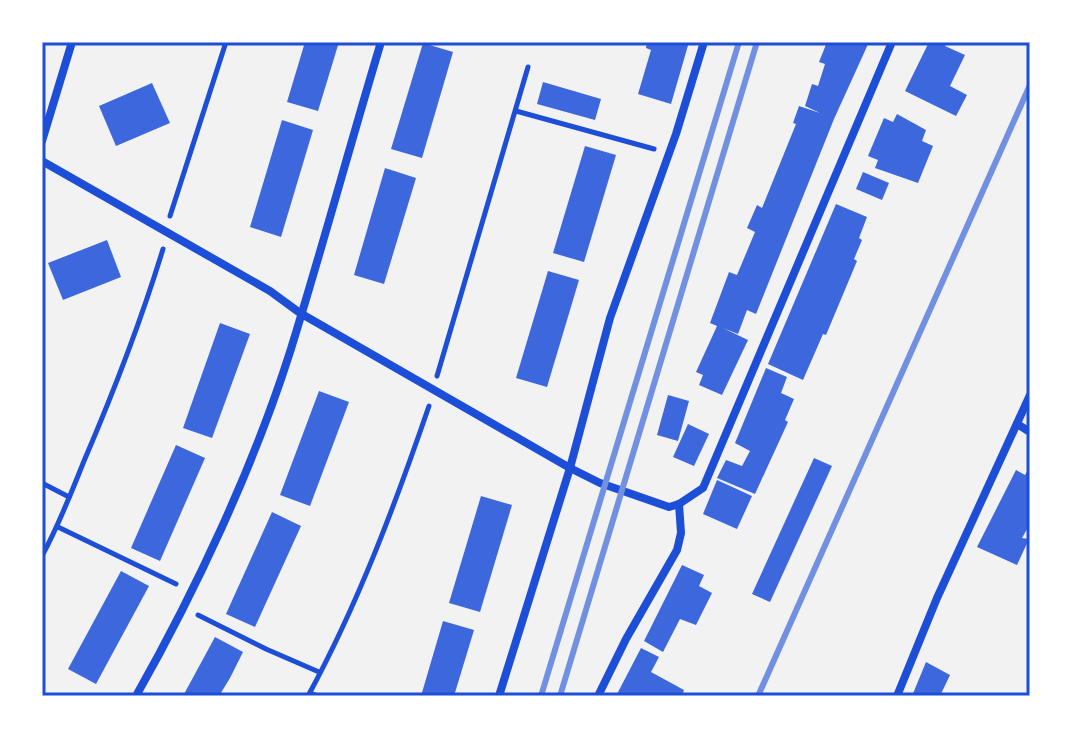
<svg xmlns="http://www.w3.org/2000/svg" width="1072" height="738" font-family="'IBM Plex Serif',serif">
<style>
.building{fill:#3d67dc}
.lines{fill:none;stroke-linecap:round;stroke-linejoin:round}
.path{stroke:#1d4ed8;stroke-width:5}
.minor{stroke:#1d4ed8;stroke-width:8}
.rail{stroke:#7290e2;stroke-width:6}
.neatline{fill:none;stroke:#1d4ed8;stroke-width:3}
</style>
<rect width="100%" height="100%" fill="#f2f2f2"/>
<!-- building -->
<g class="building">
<polygon points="305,42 339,42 318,111 287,102"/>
<polygon points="647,42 689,42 671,104 638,94 651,50 646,48"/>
<polygon points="827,42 869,42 834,119 756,314 747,310 738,334 723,328 748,340 722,395 699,385 703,375 696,372 717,326 710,323 729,272 737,275 755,232 747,228 757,205 762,208 796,124 793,123 799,106 820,113 805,106 812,84 818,86 825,64 819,62"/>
<polygon points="929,42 947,42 945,46 965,55 950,86 967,95 956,116 905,91"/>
<polygon points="423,43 453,52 422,158 391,149"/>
<polygon points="543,82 601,99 595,120 537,104"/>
<polygon points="152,83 170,123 116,146 99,106"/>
<polygon points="897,114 926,130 922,141 933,146 918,183 875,168 878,160 868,156 884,118 893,122"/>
<polygon points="282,120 313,130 281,237 250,227"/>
<polygon points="585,146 616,155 584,262 553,253"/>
<polygon points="385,168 416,178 384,284 354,275"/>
<polygon points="863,172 889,183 882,200 856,189"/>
<polygon points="836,204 867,217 859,238 862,240 854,259 857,261 826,335 823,334 803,380 768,364"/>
<polygon points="107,240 121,277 63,300 48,263"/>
<polygon points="548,271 579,280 547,387 516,378"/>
<polygon points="220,323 250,334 212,438 183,428"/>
<polygon points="766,368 787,377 781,393 794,399 785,420 788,422 755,494 717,478 726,460 742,466 750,451 735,443"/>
<polygon points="319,391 349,402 310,506 280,495"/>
<polygon points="668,395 689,401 678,441 657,435"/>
<polygon points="688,424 709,434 694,466 673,457"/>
<polygon points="176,445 205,458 160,561 131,548"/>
<polygon points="814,458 832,466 770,602 752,594"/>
<polygon points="1030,466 1030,524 1022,538 1029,539 1017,565 977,547 1016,470 1025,475"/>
<polygon points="717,480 752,496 737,529 703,514"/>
<polygon points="481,496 512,505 480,612 449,603"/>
<polygon points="272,512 301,526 255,627 226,614"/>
<polygon points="682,565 704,575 699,586 712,593 696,625 680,619 663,652 644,641"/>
<polygon points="121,571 149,586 96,684 68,669"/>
<polygon points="443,621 474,630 454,696 421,696"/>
<polygon points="215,637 243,652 230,678 219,696 183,696"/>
<polygon points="641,648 659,657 651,672 684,690 682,696 616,696"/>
<polygon points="926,662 950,675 940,696 912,696"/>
</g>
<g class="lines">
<!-- path -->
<g class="path">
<polyline points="516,111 654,149"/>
<polyline points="170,216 226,42"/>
<polyline points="437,376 528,67"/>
<polyline points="42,483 69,497"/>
<polyline points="58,527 176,584"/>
<path d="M42 556C59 525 71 493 84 461 114 391 141 321 163 249"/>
<polyline points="198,615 266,649 319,672"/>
<polyline points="310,693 318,696"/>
<path d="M308 696C358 604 395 505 429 406"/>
</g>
<!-- minor -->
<g class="minor">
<polyline points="42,141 72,42"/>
<polyline points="42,161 270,291 300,313 570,468 600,483 669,507 679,504 703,488 892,42"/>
<polyline points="1017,424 1030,432"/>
<path d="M136 696C196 590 253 468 290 352 322 249 350 145 381 42"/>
<polyline points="499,696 570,468 610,318 676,134 704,42"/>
<polyline points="598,696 626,639 677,550 681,533 679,504"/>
<polyline points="897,696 937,598 1030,395"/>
</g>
<!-- rail -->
<g class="rail">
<polyline points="541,696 739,42"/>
<polyline points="560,696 757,42"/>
<polyline points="758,696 1030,85"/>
</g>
</g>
<!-- border -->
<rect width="1072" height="738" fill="none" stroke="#ffffff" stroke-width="88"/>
<rect x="44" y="44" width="984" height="650" class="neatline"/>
</svg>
